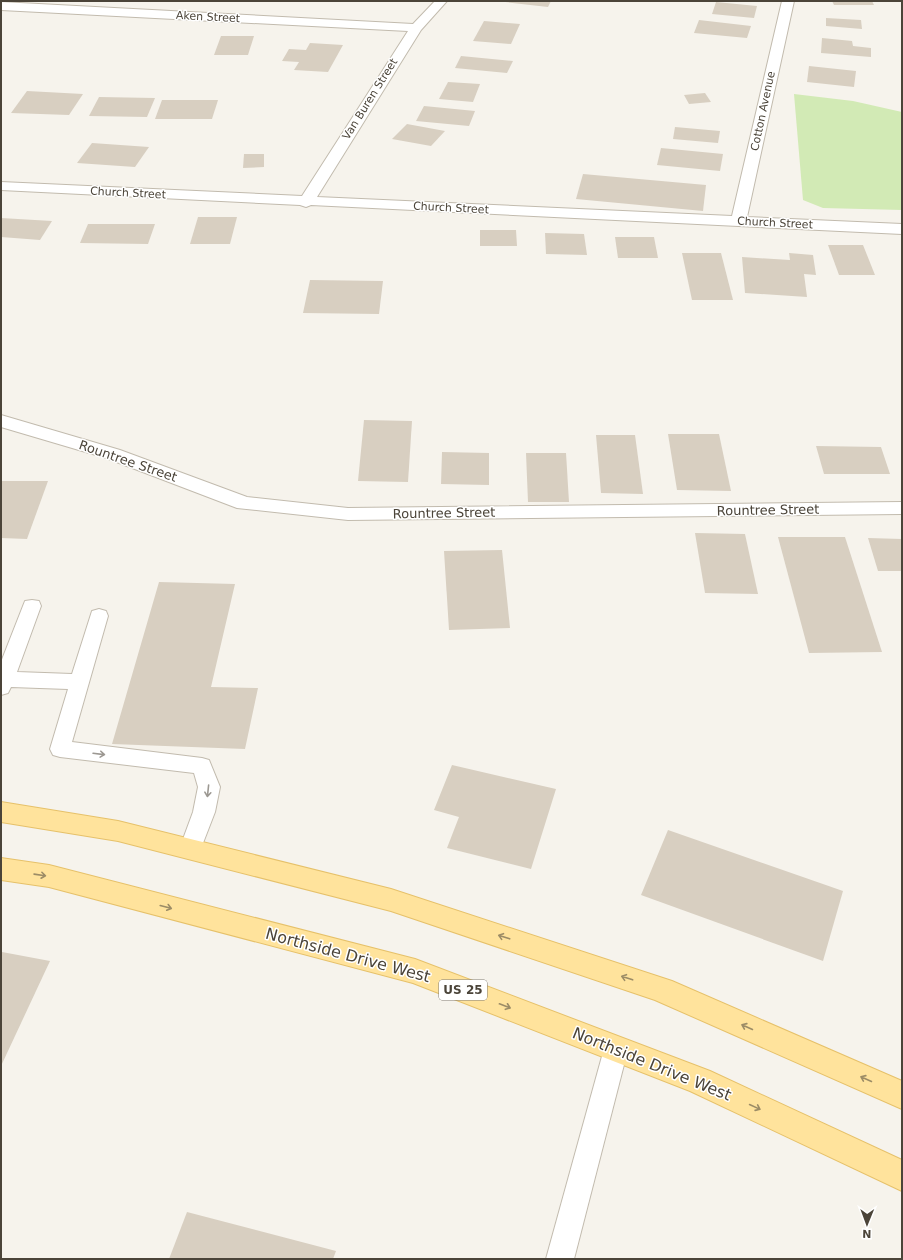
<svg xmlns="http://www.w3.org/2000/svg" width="903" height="1260" font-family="'DejaVu Sans',sans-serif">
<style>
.green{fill:#d2eab5}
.building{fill:#d8cfc1}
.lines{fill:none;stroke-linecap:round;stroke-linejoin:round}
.lane-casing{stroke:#c2bbae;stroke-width:2}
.street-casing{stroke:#c2bbae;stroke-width:2}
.primary-casing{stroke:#e6c16a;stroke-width:2}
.lane{fill:#fff;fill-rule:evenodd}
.street{fill:#fff;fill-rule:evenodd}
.primary{fill:#ffe39c;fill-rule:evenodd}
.oneway{stroke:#9c9892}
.oneway2{stroke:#9c8c66}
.labels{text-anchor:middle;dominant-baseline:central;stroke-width:3;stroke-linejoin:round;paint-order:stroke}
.far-street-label{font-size:11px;fill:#4b4439;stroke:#fff}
.shield{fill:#fff;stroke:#817c74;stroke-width:1}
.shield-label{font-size:12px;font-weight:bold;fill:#4b4439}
.street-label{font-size:13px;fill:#4b4439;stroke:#fff}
.near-street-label{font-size:16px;fill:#4b4439;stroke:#fff}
</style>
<rect width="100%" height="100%" fill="#f6f3ec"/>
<!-- green -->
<polygon class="green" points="794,94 853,101 902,112 902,210 823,208 803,200"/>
<!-- building -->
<g class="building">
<polygon points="496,1 551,1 548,7"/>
<polygon points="832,1 872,1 874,5 834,5"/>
<polygon points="716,2 757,6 754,18 712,14"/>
<polygon points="826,18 861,20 862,29 826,26"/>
<polygon points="699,20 751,26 747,38 694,33"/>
<polygon points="484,21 520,24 511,44 473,41"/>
<polygon points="221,36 254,36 248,55 214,55"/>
<polygon points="822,38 852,41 853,46 871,48 871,57 821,53"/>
<polygon points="310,43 343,45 328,72 294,70 299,62 282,61 289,49 306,50"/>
<polygon points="461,56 513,61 507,73 455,68"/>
<polygon points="809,66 856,71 854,87 807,82"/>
<polygon points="448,82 480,84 473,102 439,99"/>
<polygon points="27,91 83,94 69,115 11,113"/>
<polygon points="705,93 711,102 689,104 684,95"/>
<polygon points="99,97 155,98 147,117 89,116"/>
<polygon points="162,100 218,100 212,119 155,119"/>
<polygon points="424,106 475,111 469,126 416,121"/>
<polygon points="407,124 445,131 431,146 392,139"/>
<polygon points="675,127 720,131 718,143 673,139"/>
<polygon points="92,143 149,147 135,167 77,163"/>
<polygon points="661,148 723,154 720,171 657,165"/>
<polygon points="244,154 264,154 264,167 243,168"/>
<polygon points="583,174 706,185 703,211 576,199"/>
<polygon points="198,217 237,217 230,244 190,244"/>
<polygon points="1,218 52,221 40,240 1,237"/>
<polygon points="88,224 155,224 148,244 80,243"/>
<polygon points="480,230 516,230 517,246 480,246"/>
<polygon points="545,233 584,234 587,255 546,254"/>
<polygon points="615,237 654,237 658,258 618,258"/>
<polygon points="828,245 863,245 875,275 839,275"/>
<polygon points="682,253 721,253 733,300 692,300"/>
<polygon points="789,253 813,255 816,275 804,274 807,297 745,293 742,257 790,260"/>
<polygon points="310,280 383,281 379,314 303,313"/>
<polygon points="364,420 412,421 408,482 358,481"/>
<polygon points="668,434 719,434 731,491 677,490"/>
<polygon points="596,435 635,435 643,494 601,493"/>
<polygon points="816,446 881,447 890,474 824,474"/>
<polygon points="442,452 489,453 489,485 441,484"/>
<polygon points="526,453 566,453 569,502 528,502"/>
<polygon points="1,481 48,481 27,539 1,538"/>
<polygon points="695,533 745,534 758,594 705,593"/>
<polygon points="778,537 845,537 882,652 809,653"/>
<polygon points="868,538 902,539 902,571 878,571"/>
<polygon points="502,550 510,628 449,630 444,551"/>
<polygon points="159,582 235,584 211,687 258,688 245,749 112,744"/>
<polygon points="452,765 556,789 531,869 447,848 459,817 434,810"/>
<polygon points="668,830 843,891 823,961 641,895"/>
<polygon points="2,952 50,961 1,1066 1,953"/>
<polygon points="187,1212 336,1251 333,1259 169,1259"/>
</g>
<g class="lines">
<defs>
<g id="lane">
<polygon points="32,600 39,601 41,606 17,672 72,674 92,611 99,609 106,611 108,616 72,742 202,758 209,760 220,787 215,812 198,856 190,859 182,856 179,850 193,812 198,787 194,773 60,757 53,755 50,749 68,689 11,687 8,693 1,695 1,662 23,606 25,601"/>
<polygon points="616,1037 625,1041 628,1049 574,1259 546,1259 604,1049 607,1041"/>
</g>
<g id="street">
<polygon points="435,1 447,1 421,30 317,197 732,216 782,1 794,1 747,217 902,224 902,234 311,205 306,207 300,205 1,190 1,182 302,196 408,31 1,10 1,2 413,24"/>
<polygon points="1,415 120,450 247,497 348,508 902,502 902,514 348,520 237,508 106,458 1,427"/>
</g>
<g id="primary">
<polygon points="1,802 118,821 391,889 672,981 902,1081 902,1109 655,1000 391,911 118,841 1,822"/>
<polygon points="1,858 49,865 415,959 710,1071 902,1160 902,1191 690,1091 413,983 49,887 1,880"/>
</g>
</defs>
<!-- lane casing -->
<use href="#lane" class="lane-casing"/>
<!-- street casing -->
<use href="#street" class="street-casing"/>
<!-- primary casing -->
<use href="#primary" class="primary-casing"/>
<!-- lane -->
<use href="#lane" class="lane"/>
<!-- street -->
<use href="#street" class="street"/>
<!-- primary -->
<use href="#primary" class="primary"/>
</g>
<!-- one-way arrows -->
<defs><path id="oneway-shaft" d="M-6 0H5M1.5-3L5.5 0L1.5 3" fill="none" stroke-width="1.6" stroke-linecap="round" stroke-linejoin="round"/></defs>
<g class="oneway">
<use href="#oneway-shaft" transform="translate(99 754) rotate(7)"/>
<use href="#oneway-shaft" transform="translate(208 791) rotate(96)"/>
</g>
<g class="oneway2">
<use href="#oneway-shaft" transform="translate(40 875) rotate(8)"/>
<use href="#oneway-shaft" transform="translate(166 907) rotate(15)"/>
<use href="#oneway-shaft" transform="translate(504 937) rotate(-162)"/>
<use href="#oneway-shaft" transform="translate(627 978) rotate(-162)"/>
<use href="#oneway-shaft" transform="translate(505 1006) rotate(21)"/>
<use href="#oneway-shaft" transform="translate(747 1027) rotate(-156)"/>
<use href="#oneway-shaft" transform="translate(866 1079) rotate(-156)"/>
<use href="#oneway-shaft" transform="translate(755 1107) rotate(25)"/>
</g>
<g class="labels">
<!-- far-street labels -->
<g class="far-street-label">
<text transform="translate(208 17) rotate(3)">Aken Street</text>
<text transform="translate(370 99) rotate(-58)">Van Buren Street</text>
<text transform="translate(763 111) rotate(-78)">Cotton Avenue</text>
<text transform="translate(128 193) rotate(3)">Church Street</text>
<text transform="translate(451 208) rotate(3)">Church Street</text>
<text transform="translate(775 223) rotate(3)">Church Street</text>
</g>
<!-- shield labels -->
<rect class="shield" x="439" y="980" width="48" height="20" rx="3"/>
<g class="shield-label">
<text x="463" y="990">US 25</text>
</g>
<!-- street labels -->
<g class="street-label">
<text transform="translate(128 461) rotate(19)">Rountree Street</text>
<text transform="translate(768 510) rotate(-1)">Rountree Street</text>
<text transform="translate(444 513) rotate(-1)">Rountree Street</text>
</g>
<!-- near-street labels -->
<g class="near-street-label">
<text transform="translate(348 955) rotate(15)">Northside Drive West</text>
<text transform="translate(652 1064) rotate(22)">Northside Drive West</text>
</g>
</g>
<!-- border -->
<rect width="903" height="1260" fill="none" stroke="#4b4439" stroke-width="4"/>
<!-- north arrow -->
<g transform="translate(867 1224) rotate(181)" stroke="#ffffff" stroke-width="3" paint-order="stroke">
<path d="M0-3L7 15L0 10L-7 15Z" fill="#4b4439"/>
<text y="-6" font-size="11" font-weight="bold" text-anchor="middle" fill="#4b4439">N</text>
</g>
</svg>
